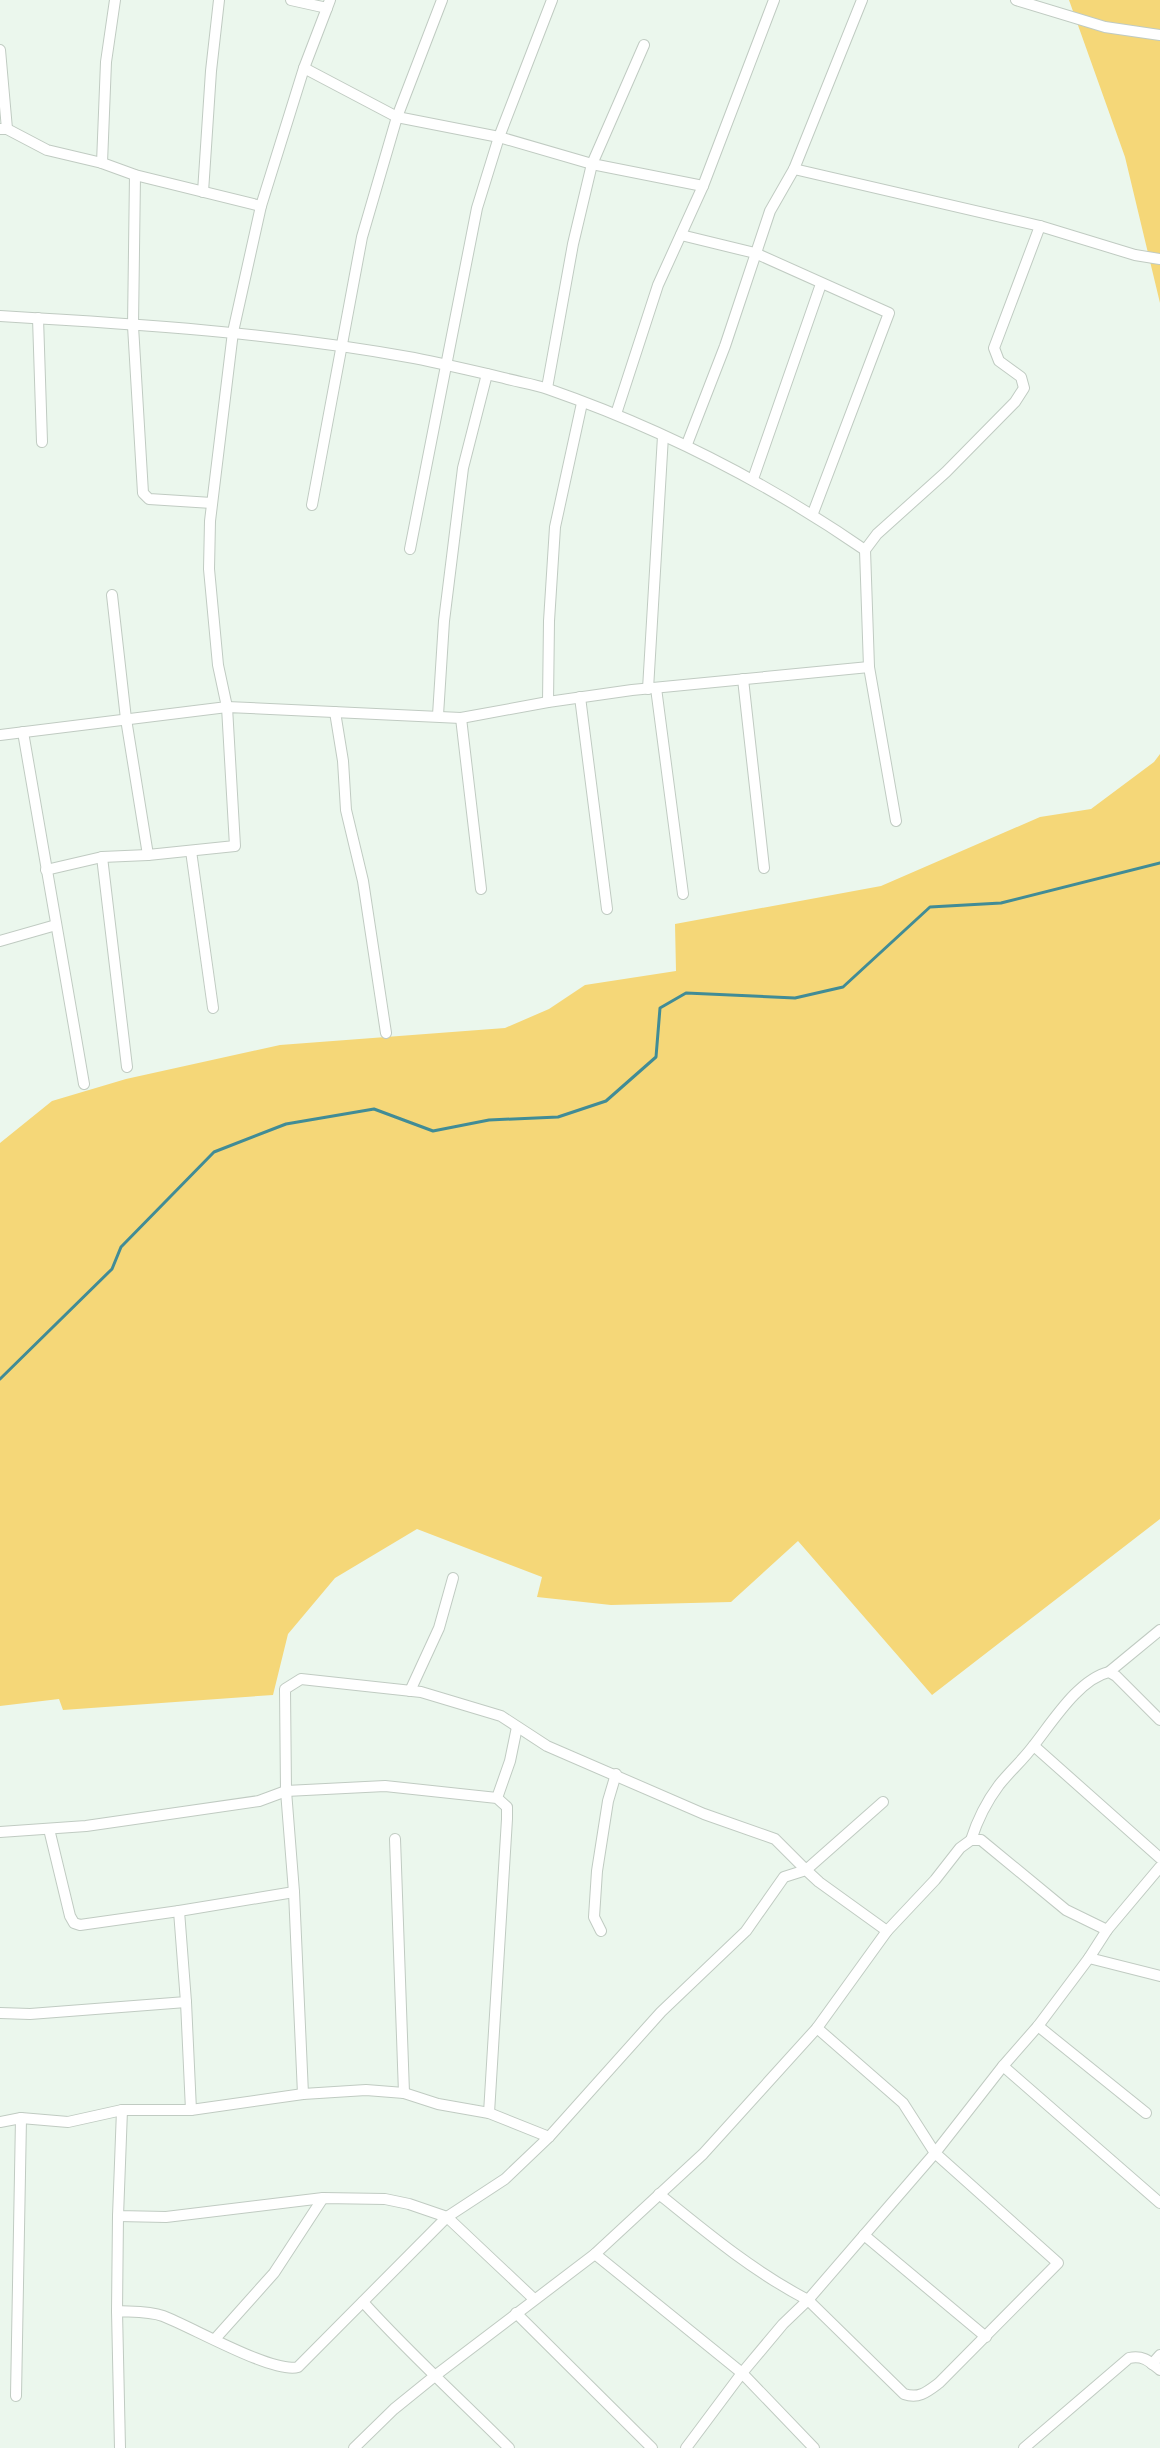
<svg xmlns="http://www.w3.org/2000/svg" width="1160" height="2448" font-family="'IBM Plex Sans',sans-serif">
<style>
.green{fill:#f5d778}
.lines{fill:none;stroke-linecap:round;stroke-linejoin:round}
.stream{stroke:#418c96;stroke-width:3}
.street-casing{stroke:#c0cbc2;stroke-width:12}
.street{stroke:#fff;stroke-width:10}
</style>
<rect width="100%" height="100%" fill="#ebf7ed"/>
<!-- green -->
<g class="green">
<polygon points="1069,0 1160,0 1160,303 1125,157"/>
<polygon points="1160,754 1160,1519 932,1695 798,1541 731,1602 611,1605 537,1597 542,1577 417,1529 335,1578 288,1634 273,1695 63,1710 59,1699 0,1706 0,1143 52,1101 126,1079 280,1045 505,1028 549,1009 585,985 676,971 675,924 881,886 1040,817 1091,809 1154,762"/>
</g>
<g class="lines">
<!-- stream -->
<polyline class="stream" points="0,1379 112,1269 121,1247 214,1152 286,1124 374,1109 433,1131 489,1120 558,1117 606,1101 656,1057 660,1008 686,993 795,998 843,987 930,907 1001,903 1160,863"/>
<defs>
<g id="street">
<polyline points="291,0 327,8 330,0"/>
<polyline points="1016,0 1105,27 1160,35"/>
<polyline points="0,50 7,129"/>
<polyline points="304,68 397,117 499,137 592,164 703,186"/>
<polyline points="0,129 7,129 47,150 102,163 135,175 261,206 233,332 210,521 209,569 218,665 227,707 0,735"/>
<polyline points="102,163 106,62 115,0"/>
<polyline points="794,169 1040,226 1135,255 1160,259"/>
<polyline points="135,175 133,326 143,493 149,499 212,503"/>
<polyline points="203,192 211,71 219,0"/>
<polyline points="261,206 304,68 327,8"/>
<polyline points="681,235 755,253 889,313 813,513"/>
<path d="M0 316C139 324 277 333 414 358 444 364 474 371 504 378 518 382 534 384 548 389 663 429 765 481 865 550"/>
<polyline points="38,318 42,442"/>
<polyline points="547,388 573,244 592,164 644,45"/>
<polyline points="616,414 658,285 703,186 774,0"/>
<polyline points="687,444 725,346 770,211 794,169 862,0"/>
<polyline points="753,479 821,284"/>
<polyline points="312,505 362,237 397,117 442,0"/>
<polyline points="410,549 477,208 499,137 552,0"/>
<polyline points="112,595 126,719 148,855"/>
<polyline points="743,679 764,868"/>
<polyline points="656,688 683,894"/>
<polyline points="648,689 663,436"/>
<polyline points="580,697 607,909"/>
<polyline points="548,702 549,621 555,527 582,403"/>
<polyline points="335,712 343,761 346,810 363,881 386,1033"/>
<polyline points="438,715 444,621 463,468 487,374"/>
<polyline points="461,718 481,889"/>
<polyline points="23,732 84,1084"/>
<polyline points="896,821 869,667 865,550 877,534 946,472 1015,402 1024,388 1021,377 999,361 994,348 1040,226"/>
<polyline points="191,851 213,1008"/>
<polyline points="102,857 127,1067"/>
<polyline points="46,870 102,857 148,855 235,846 227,707 461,718 548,702 632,690 869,667"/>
<polyline points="0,941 56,925"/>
<polyline points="1109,1672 1160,1630"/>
<polyline points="410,1691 439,1628 453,1578"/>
<polyline points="1034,1746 1160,1858"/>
<polyline points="497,1798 510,1761 517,1727"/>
<polyline points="49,1829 70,1916 74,1923 80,1925 179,1911"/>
<polyline points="0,1832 86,1826 183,1812 259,1801 286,1791 385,1786 497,1798 507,1807 507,1819 489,2113"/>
<polyline points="395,1839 404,2093"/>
<path d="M971 1840C977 1821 987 1801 999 1785 1010 1771 1024 1759 1034 1745 1053 1721 1079 1679 1109 1672L1116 1676 1160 1720"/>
<polyline points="1160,1867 1107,1930 1089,1958 1038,2026 1003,2066 1160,2203"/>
<polyline points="601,1931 594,1917 597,1871 608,1801 616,1774"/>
<polyline points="1089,1958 1160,1976"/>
<polyline points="186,2002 191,2110"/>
<polyline points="0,2013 30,2014 186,2002 179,1911 294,1892"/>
<polyline points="1038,2026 1146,2113"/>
<path d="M817 2028 903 2103 935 2153 1058 2263 939 2383C927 2392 919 2399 904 2394L808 2300 935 2153 1003 2066"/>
<polyline points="303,2094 294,1892 286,1791 285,1689 301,1679 421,1692 501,1716 547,1746 704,1814 775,1839 806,1870 883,1802"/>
<polyline points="122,2110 118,2216 166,2217 323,2198 385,2199 409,2204 447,2217 534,2299"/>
<polyline points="0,2122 21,2118 68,2122 122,2110 191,2110 303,2094 366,2090 404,2093 438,2104 489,2113 549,2137"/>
<polyline points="864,2235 986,2337"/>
<path d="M595 2254 742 2373 783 2324 808 2300C754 2272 707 2233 659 2194"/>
<path d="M363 2302C409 2353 460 2399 509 2448"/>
<polyline points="117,2311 118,2216"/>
<polyline points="516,2313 652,2448"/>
<polyline points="215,2339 274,2273 323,2198"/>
<polyline points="1152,2364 1160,2355"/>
<polyline points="16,2396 21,2118"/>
<path d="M120 2448 117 2311C132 2312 149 2311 163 2316 192 2327 273 2374 298 2367L447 2217 505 2179 549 2137 661 2012 746 1931 784 1877 806 1870 819 1882 887 1931"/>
<polyline points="354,2448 394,2409 436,2375 595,2254 703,2154 817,2028 887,1931 935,1880 960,1848 971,1840 981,1840 1066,1910 1107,1930"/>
<polyline points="686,2448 742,2373 814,2448"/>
<path d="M1024 2448 1129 2358C1143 2355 1149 2361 1160 2370"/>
</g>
</defs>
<!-- street casing -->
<use href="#street" class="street-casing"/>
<!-- street -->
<use href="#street" class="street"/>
</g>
</svg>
